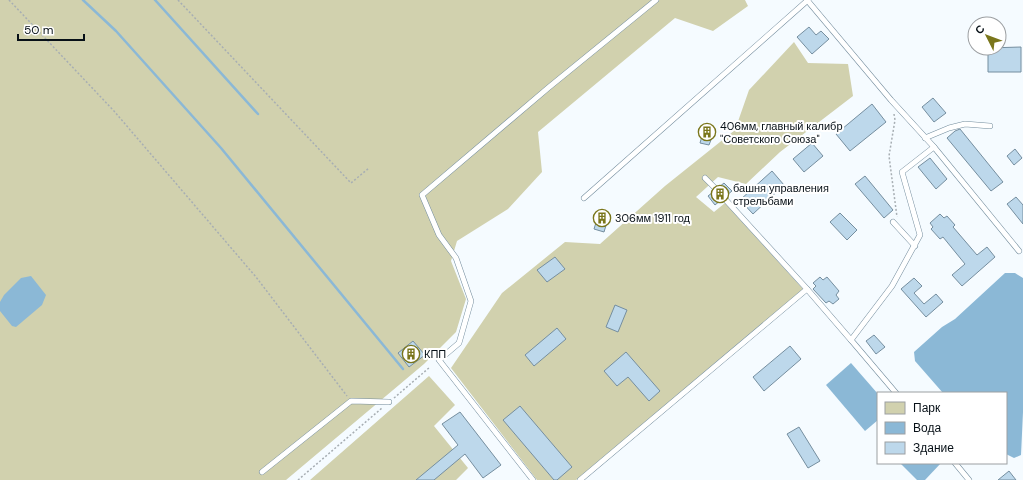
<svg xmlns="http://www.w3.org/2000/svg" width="1023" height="480" font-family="'DM Sans',sans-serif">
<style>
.green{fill:#d1d1ae}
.water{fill:#8bb8d6}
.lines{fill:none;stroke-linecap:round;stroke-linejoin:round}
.stream{stroke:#8bb8d6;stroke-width:2.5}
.building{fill:#bdd8eb;stroke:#758e9f}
.lane-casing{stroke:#738c9d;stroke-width:6}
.path{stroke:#a7aeb3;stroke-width:1.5;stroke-dasharray:2 2;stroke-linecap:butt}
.lane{stroke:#fff;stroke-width:5}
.labels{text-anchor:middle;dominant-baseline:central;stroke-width:4;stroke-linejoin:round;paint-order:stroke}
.poi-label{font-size:11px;fill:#071017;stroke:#fff;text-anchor:start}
</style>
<rect width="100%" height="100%" fill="#f5fbff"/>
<!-- green -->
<g class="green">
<polygon points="0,0 745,0 748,6 713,31 675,18 538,132 542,172 508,209 457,241 451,261 466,299 456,332 424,364 286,480 0,480"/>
<polygon points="794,42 808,63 848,64 853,96 780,152 746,184 718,177 696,197 714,212 725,203 803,289 576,480 537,480 451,368 502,293 565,242 600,244 665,186 735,130 749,90"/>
<polygon points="429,376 455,405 434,426 468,468 456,480 310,480"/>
</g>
<!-- water -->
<g class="water">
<polygon points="1005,273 1015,273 1023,278 1023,412 1021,455 1014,458 1006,454 1006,393 943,393 915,361 914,352 942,327 955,319"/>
<polygon points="31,276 46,295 42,305 16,327 12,326 0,311 0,302 4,295 21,278"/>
<polygon points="851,363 878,394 878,420 865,431 826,385"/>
<polygon points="900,463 941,463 925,480 917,480"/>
</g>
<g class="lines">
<!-- stream -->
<g class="stream">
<polyline points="83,0 116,31 221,148 403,369"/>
<polyline points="155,0 258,114"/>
</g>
</g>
<!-- building -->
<g class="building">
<polygon points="809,27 816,35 821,31 829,39 812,54 797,37"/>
<polygon points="1021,47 1021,72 988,72 988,48"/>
<polygon points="933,98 946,113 934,122 922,107"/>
<polygon points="872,104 886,122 850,151 836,134"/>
<polygon points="704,129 714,132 709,145 700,143"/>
<polygon points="960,129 1003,182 991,191 947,138 955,131"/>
<polygon points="812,143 823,156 804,172 793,159"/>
<polygon points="1015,149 1022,158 1014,165 1007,156"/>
<polygon points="930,158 947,179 936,189 918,167"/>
<polygon points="772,171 784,185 753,214 740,200"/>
<polygon points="865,176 893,210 884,218 855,184"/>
<polygon points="724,183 732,191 727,195 725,194 722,195 720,197 721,200 715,205 708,196 713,192 719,192 720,190 719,187"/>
<polygon points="1016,197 1023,205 1023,224 1007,204"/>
<polygon points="840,213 857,230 847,240 830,222"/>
<polygon points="940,214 944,218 947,216 955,225 953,227 977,255 987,247 995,257 962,286 952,275 965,264 943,237 940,239 931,229 933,227 930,223"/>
<polygon points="598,216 608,219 604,232 594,229"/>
<polygon points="555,257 565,269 547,282 537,270"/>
<polygon points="820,277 823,280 827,277 839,291 836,295 839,299 833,304 829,301 826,303 813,289 816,286 813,283"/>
<polygon points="914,278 922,286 914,293 924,304 936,294 943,302 926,317 901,289"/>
<polygon points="615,305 627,310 618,332 606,327"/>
<polygon points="557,328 566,339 534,366 525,355"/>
<polygon points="874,335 885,347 876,354 866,341"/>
<polygon points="413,341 425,355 409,367 398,353"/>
<polygon points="790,346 801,359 764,391 753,377"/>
<polygon points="626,352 660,391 649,401 628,377 617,386 604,371"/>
<polygon points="520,406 572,467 557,480 554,480 503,420"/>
<polygon points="460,412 501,465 483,478 465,454 434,480 416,480 458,445 442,424"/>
<polygon points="799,427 820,461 808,468 787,434"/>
<polygon points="1009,471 1016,480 998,480"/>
</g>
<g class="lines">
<defs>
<g id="lane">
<polyline points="807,0 891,100 934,147 902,172 920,235 892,286 851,340 896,393"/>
<polyline points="925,138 949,128 965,124 990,126"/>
<polyline points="934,147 1019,251"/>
<polyline points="705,178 716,189"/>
<polyline points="584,198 808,0"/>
<polyline points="724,198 807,289 851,340"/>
<polyline points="893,222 915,246"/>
<polyline points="955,463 969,480"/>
<polyline points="262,472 351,401 389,402"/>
<polyline points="533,480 439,360 459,343 471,301 456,258 439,235 422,195 548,88 656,0"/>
<polyline points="580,480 807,289"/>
</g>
</defs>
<!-- lane casing -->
<use href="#lane" class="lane-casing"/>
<!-- path -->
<g class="path">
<polyline points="9,0 114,111 256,277 347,396"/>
<polyline points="178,0 351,183 369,168"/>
<polyline points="894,114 895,120 889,156 897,217"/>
<polyline points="394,398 430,367"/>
<polyline points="298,480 382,408"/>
</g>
<!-- lane -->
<use href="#lane" class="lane"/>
</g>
<!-- icons -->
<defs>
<symbol id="building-ring" viewBox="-11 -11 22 22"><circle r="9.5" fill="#fff" stroke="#7a761b" stroke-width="1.5"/><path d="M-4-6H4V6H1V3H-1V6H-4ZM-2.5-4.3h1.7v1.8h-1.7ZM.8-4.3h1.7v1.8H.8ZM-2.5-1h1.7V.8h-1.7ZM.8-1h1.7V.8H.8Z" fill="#7a761b"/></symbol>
</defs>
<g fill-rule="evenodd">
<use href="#building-ring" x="697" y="122" width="20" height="20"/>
<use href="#building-ring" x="710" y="184" width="20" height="20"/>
<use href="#building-ring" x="592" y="208" width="20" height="20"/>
<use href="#building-ring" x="401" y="344" width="20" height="20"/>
</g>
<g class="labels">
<!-- poi labels -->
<g class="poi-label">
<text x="720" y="126">406мм, главный калибр<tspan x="720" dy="13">"Советского Союза"</tspan></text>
<text x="733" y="188">башня управления<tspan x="733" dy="13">стрельбами</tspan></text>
<text x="615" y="218">306мм 1911 год</text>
<text x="424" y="354">КПП</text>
</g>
</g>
<!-- legend -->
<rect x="877" y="392" width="130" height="72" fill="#ffffff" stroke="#9c9fa2"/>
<rect x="885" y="402" width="20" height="12" fill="#d1d1ae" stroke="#9c9fa2"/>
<text x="913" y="412" font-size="12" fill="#071017">Парк</text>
<rect x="885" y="422" width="20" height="12" fill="#8bb8d6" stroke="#9c9fa2"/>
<text x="913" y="432" font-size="12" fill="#071017">Вода</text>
<rect x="885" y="442" width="20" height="12" fill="#bdd8eb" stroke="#9c9fa2"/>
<text x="913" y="452" font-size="12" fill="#071017">Здание</text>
<!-- north arrow -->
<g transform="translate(987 36) rotate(312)"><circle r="19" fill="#ffffff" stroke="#9c9fa2"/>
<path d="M0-3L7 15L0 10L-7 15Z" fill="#7a761b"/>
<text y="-6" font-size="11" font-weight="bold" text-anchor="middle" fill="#071017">С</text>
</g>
<!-- scale -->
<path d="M18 34v6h66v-6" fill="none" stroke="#071017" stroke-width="2"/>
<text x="24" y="34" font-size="12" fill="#071017" stroke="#ffffff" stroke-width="3" paint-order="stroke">50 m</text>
</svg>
